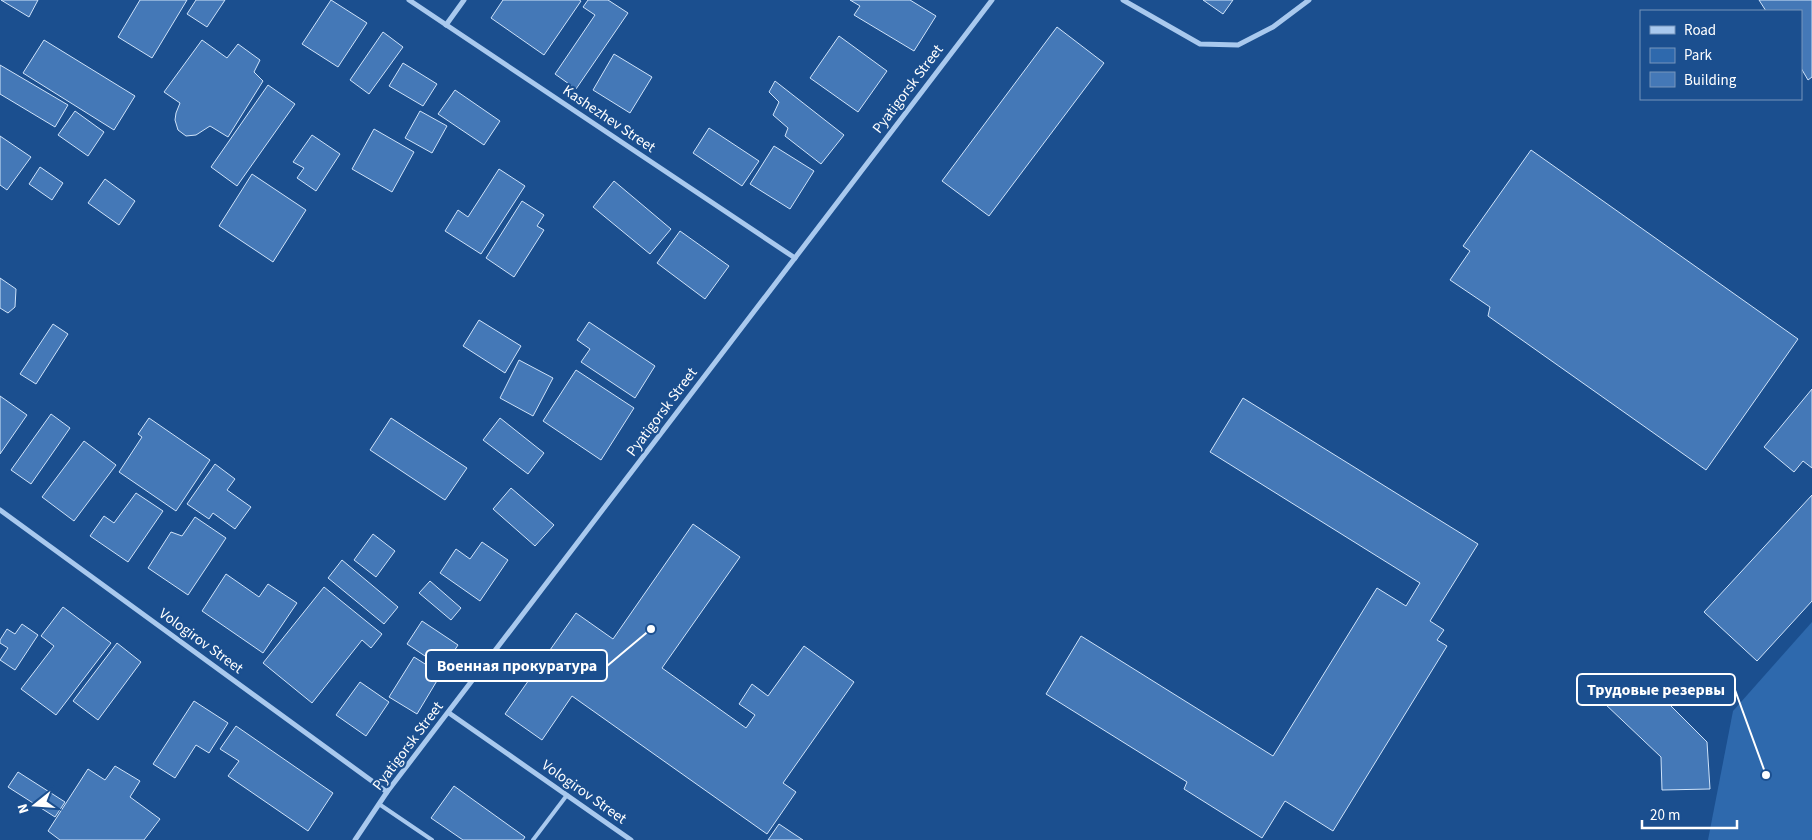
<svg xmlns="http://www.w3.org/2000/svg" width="1812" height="840" font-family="'Source Sans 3',sans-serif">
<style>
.green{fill:#2e69ad}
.building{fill:#4478b7;stroke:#cfe3fa}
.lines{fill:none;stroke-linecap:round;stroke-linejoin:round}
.service{stroke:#a9c9ee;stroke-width:4}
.minor{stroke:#a9c9ee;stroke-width:5}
.labels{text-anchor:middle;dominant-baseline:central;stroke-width:4.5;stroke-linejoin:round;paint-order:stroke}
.street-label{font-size:15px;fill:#fff;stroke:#1b4f8f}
.leader{fill:none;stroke:#fff;stroke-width:2}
.callout-dot{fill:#fff;stroke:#1b4f8f;stroke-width:2}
.callout{fill:#1b4f8f;stroke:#fff;stroke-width:2}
.callout-label{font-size:16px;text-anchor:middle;font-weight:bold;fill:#fff}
</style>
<rect width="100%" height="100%" fill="#1b4f8f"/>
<!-- green -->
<polygon class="green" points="1812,622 1812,840 1708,840 1733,711"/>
<!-- building -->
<g class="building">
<polygon points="1,0 38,0 29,17"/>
<polygon points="140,0 187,0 152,58 118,37"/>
<polygon points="196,0 225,0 207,27 187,14"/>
<polygon points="331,0 367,23 338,67 302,44"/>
<polygon points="503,0 579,0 581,1 544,55 491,18"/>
<polygon points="588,0 608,0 628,13 576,89 555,74 595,15 583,7"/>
<polygon points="850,0 910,0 936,16 914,51 854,15 860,6"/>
<polygon points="1203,0 1233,0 1223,14"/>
<polygon points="1759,0 1812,0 1812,77 1808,80 1801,68 1801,11 1766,11"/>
<polygon points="1057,27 1104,63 989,216 942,181"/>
<polygon points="383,32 403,47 369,94 350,80"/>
<polygon points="839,36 887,71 858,112 810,78"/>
<polygon points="44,40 135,96 114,130 23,73"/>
<polygon points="202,40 227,58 238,44 260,60 254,72 263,81 228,137 210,126 196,135 186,136 178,130 175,120 176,113 180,103 164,92"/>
<polygon points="614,54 652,77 630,113 593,90"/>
<polygon points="403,63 437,84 423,106 389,86"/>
<polygon points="0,65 68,105 55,127 0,94"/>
<polygon points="775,81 844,135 821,164 785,136 788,128 773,115 779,102 769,92"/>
<polygon points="268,85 295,104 237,186 211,167"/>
<polygon points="455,90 500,121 484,145 438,114"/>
<polygon points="75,111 104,132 88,156 58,135"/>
<polygon points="420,111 447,126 432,153 405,138"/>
<polygon points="709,128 759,161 742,186 693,153"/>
<polygon points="374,129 414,152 392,192 352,169"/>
<polygon points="312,135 340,154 316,191 297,178 304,168 293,162"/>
<polygon points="0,136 31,157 7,190 0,185"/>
<polygon points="774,146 814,171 790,209 750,184"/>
<polygon points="1531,150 1798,339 1706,470 1488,316 1490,307 1450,280 1470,251 1463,246"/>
<polygon points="40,167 63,183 52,200 29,184"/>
<polygon points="499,169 525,186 481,254 445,231 458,210 468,217"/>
<polygon points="252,174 306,210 273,262 219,226"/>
<polygon points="105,179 135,201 119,225 88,203"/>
<polygon points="614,181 671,229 650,254 593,207"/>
<polygon points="522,201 544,215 537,226 544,230 514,277 486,258"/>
<polygon points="680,231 729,266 705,299 657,263"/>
<polygon points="0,278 16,289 15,307 8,313 0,308"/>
<polygon points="479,320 521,346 505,373 463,346"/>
<polygon points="589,322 655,366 635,398 581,362 590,349 577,340"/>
<polygon points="53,324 68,334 36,384 20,374"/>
<polygon points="519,360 553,378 533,416 500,398"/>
<polygon points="576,370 634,408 601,460 543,421"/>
<polygon points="1812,389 1812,468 1803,461 1794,472 1764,447"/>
<polygon points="0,396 27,415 0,454"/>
<polygon points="1243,398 1478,544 1430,621 1444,630 1437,640 1447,646 1333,831 1285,801 1262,838 1184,789 1187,782 1046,694 1081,636 1273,756 1377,588 1406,606 1420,583 1210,452"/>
<polygon points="51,414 70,428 31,484 11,470"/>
<polygon points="149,418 210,460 176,511 119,472 142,437 138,434"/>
<polygon points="391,418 467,468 445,500 370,450"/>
<polygon points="500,418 544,453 528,474 483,440"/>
<polygon points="84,441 116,465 74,521 42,497"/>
<polygon points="215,464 235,479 227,490 251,507 235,529 213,513 209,519 187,504"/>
<polygon points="511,488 554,525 535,546 493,509"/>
<polygon points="136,493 163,511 128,562 90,536 104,516 114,523"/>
<polygon points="1812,495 1812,601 1757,661 1704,612"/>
<polygon points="195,517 226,538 188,595 148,568 171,532 182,536"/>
<polygon points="693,524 740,557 662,668 746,728 755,715 739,704 752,684 768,696 804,646 854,682 783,783 796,792 767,834 572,696 542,740 505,714 576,613 613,639"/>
<polygon points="373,534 395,551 376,577 354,560"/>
<polygon points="482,542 508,560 480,601 440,573 456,549 470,559"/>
<polygon points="342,560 398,607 384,624 328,578"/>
<polygon points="226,574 259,597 268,584 297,603 263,653 202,611"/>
<polygon points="430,581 461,608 451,620 419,593"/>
<polygon points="324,587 382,634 371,648 362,640 312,703 263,663"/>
<polygon points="63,607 111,643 56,715 21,689 54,646 41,636"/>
<polygon points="422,621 458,645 443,668 407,644"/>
<polygon points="22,624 38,635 15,670 0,660 8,648 0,643 0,640 7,629 15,634"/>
<polygon points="117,643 141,662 98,720 73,701"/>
<polygon points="414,657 441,674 417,714 389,697"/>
<polygon points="1638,673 1707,742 1710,789 1662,790 1661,757 1604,703"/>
<polygon points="360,682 389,702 366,736 336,715"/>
<polygon points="194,701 228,723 209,753 196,745 175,778 153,764"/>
<polygon points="236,726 333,793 308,831 228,776 239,761 220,749"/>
<polygon points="115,766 140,781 130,797 160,819 144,840 60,840 48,831 88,769 105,780"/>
<polygon points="18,772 65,802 55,817 8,787"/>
<polygon points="454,786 525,837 523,840 463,840 431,818"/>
<polygon points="779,824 803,840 768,840"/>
</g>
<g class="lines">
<!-- service -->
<g class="service">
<polyline points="379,804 432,840"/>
<polyline points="533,840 567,795"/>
</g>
<!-- minor -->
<g class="minor">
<polyline points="409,0 795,258"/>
<polyline points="1123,0 1200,44 1238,45 1273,27 1309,0"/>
<polyline points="446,25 464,0"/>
<polyline points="0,510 387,792"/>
<polyline points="449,713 631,840"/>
<polyline points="355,840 387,792 992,0"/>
</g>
</g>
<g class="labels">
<!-- street labels -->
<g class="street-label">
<text transform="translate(908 89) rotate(-53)">Pyatigorsk Street</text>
<text transform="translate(609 119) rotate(34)">Kashezhev Street</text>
<text transform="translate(662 412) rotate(-53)">Pyatigorsk Street</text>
<text transform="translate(201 641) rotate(36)">Vologirov Street</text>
<text transform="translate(408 746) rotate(-53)">Pyatigorsk Street</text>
<text transform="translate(584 792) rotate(35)">Vologirov Street</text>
</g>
</g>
<!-- callouts -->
<path class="leader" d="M651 629L607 666M1766 775L1735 690"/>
<g class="callout-dot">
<circle cx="651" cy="629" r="5"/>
<circle cx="1766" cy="775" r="5"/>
</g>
<g class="callout">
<rect x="426" y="650" width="181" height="31" rx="5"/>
<rect x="1577" y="674" width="158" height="31" rx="5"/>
</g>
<g class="callout-label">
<text x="517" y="671">Военная прокуратура</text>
<text x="1656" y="695">Трудовые резервы</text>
</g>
<!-- legend -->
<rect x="1640" y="10" width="162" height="90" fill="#1b4f8f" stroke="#7695bc"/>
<rect x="1650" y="26" width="25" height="8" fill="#a9c9ee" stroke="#7695bc"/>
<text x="1684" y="35" font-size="15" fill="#ffffff">Road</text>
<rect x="1650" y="48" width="25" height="15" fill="#2e69ad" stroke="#7695bc"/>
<text x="1684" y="60" font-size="15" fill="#ffffff">Park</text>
<rect x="1650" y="72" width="25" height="15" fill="#4478b7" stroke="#7695bc"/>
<text x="1684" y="85" font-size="15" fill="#ffffff">Building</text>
<!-- north arrow -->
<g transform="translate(35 805) rotate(253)" stroke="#1b4f8f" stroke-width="4" paint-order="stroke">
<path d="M0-4L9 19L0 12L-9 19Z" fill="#ffffff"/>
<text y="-8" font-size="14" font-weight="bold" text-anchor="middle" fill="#ffffff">N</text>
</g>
<!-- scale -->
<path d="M1642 820v8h95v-8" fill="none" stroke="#ffffff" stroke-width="2.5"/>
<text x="1650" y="820" font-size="15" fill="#ffffff" stroke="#1b4f8f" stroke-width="4" paint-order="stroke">20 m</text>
</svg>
